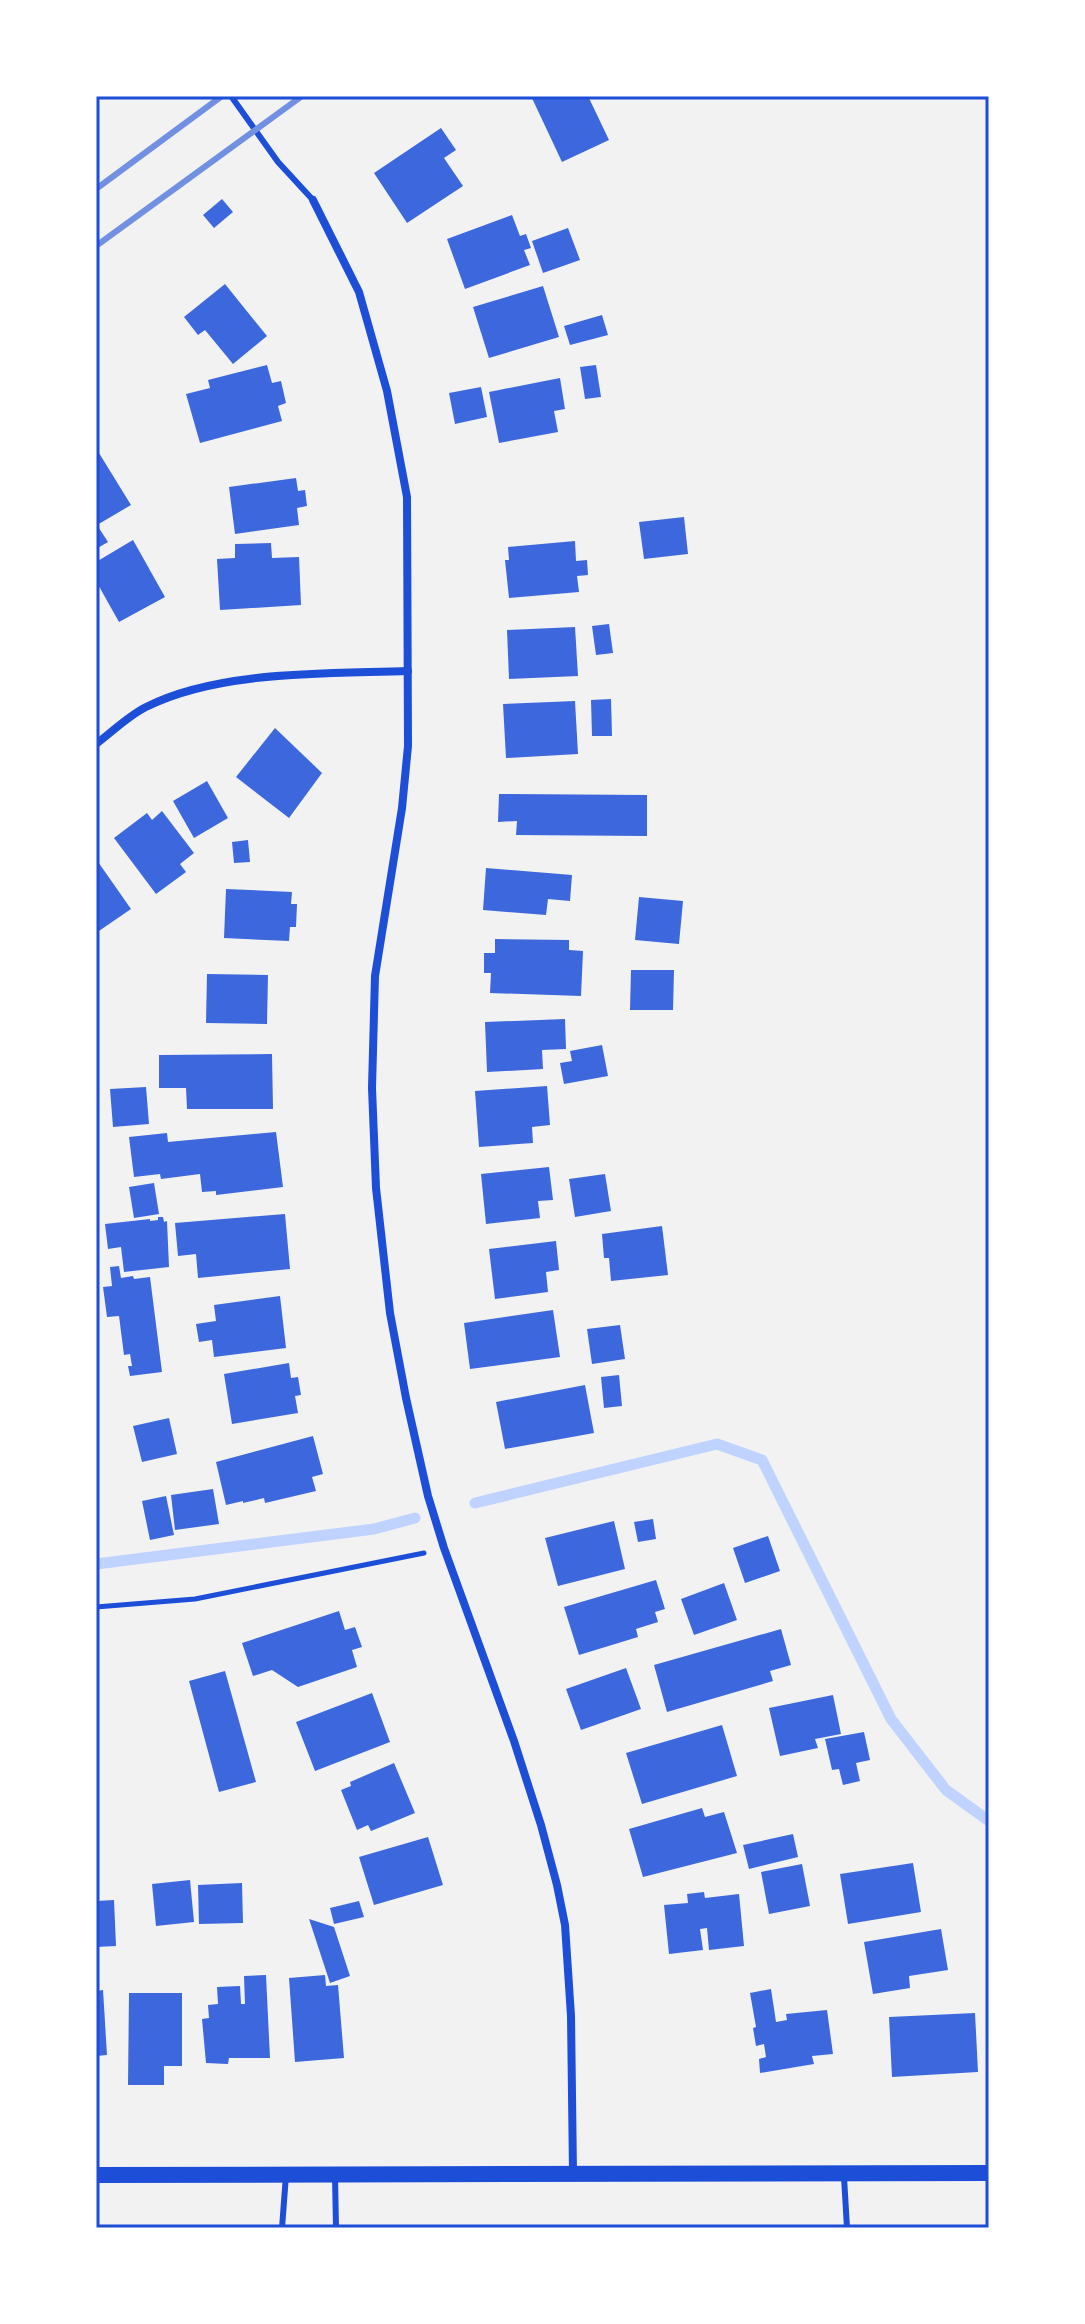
<svg xmlns="http://www.w3.org/2000/svg" width="1085" height="2324" font-family="'Work Sans',sans-serif">
<style>
.lines{fill:none;stroke-linecap:round;stroke-linejoin:round}
.stream{stroke:#bfd3fe;stroke-width:11}
.building{fill:#3d67dc}
.path{stroke:#1d4ed8;stroke-width:5}
.service{stroke:#1d4ed8;stroke-width:6}
.minor{stroke:#1d4ed8;stroke-width:8}
.secondary{stroke:#1d4ed8;stroke-width:16}
.rail{stroke:#7290e2;stroke-width:6}
.neatline{fill:none;stroke:#1d4ed8;stroke-width:3}
</style>
<rect width="100%" height="100%" fill="#f2f2f2"/>
<g class="lines">
<!-- stream -->
<g class="stream">
<polyline points="475,1503 717,1444 762,1460 891,1719 946,1790 989,1821"/>
<polyline points="96,1564 374,1529 415,1518"/>
</g>
</g>
<!-- building -->
<g class="building">
<polygon points="531,96 588,96 609,140 562,162"/>
<polygon points="441,128 456,150 444,158 463,186 407,223 374,173"/>
<polygon points="222,199 233,212 214,228 203,215"/>
<polygon points="512,215 520,236 526,234 531,248 524,250 530,265 465,289 447,239"/>
<polygon points="568,228 580,260 543,273 532,241"/>
<polygon points="225,284 267,336 233,364 205,330 198,335 184,317"/>
<polygon points="543,286 559,337 489,358 473,307"/>
<polygon points="602,315 608,335 570,345 564,326"/>
<polygon points="267,365 272,383 281,381 286,403 278,406 282,421 200,443 186,394 210,388 208,380"/>
<polygon points="596,365 601,397 585,399 580,367"/>
<polygon points="560,378 565,409 554,411 558,432 499,443 489,392"/>
<polygon points="481,387 487,417 455,424 449,393"/>
<polygon points="99,453 131,505 97,525 108,542 96,549 96,455"/>
<polygon points="296,478 298,491 305,490 307,506 297,508 299,525 235,534 229,487"/>
<polygon points="684,517 688,554 644,559 639,522"/>
<polygon points="133,540 165,597 119,622 96,581 96,562"/>
<polygon points="575,541 576,561 587,560 588,575 577,576 579,592 509,598 505,560 509,560 508,547"/>
<polygon points="271,543 272,558 299,557 301,605 220,610 217,559 235,558 235,544"/>
<polygon points="609,624 613,653 596,655 592,626"/>
<polygon points="575,627 578,676 509,679 507,630"/>
<polygon points="611,699 612,736 592,736 591,700"/>
<polygon points="575,701 578,754 506,758 503,704"/>
<polygon points="275,728 322,773 289,818 236,777"/>
<polygon points="207,781 228,818 194,838 173,801"/>
<polygon points="499,794 647,795 647,836 516,835 517,821 498,822"/>
<polygon points="162,811 194,853 180,864 186,872 156,894 114,838 147,813 152,820"/>
<polygon points="248,840 250,862 234,863 232,842"/>
<polygon points="96,859 131,909 96,933"/>
<polygon points="486,868 572,875 570,901 548,899 546,915 483,910"/>
<polygon points="226,889 292,892 291,904 297,904 296,927 290,927 289,941 224,938"/>
<polygon points="639,897 683,901 679,944 635,940"/>
<polygon points="495,939 569,940 569,950 583,951 581,996 490,993 491,973 484,973 484,953 495,953"/>
<polygon points="631,970 674,970 673,1010 630,1010"/>
<polygon points="207,974 268,975 267,1024 206,1023"/>
<polygon points="565,1019 566,1049 542,1050 543,1069 487,1072 485,1022"/>
<polygon points="602,1045 608,1076 564,1084 560,1063 572,1061 570,1051"/>
<polygon points="272,1054 273,1109 187,1109 186,1088 159,1088 159,1055"/>
<polygon points="547,1086 550,1125 532,1127 533,1143 479,1147 475,1091"/>
<polygon points="146,1087 149,1124 113,1127 110,1089"/>
<polygon points="276,1132 283,1187 216,1195 216,1191 202,1192 200,1174 161,1179 160,1174 134,1177 129,1137 167,1133 168,1142"/>
<polygon points="549,1167 553,1200 538,1201 540,1218 486,1224 481,1174"/>
<polygon points="605,1174 611,1211 575,1217 569,1179"/>
<polygon points="154,1183 159,1214 134,1218 129,1187"/>
<polygon points="285,1214 290,1269 198,1278 196,1254 178,1256 175,1223"/>
<polygon points="158,1217 163,1217 164,1222 167,1221 169,1267 124,1272 121,1247 108,1249 105,1224 150,1219 150,1221 158,1220"/>
<polygon points="662,1226 668,1275 611,1281 609,1258 604,1258 602,1234"/>
<polygon points="556,1241 559,1270 546,1272 548,1292 495,1299 489,1249"/>
<polygon points="119,1266 121,1278 133,1276 134,1279 150,1277 162,1372 130,1376 128,1366 132,1366 130,1354 124,1355 119,1316 107,1317 103,1287 112,1286 110,1267"/>
<polygon points="280,1296 286,1348 214,1357 212,1340 199,1342 196,1324 216,1321 214,1305"/>
<polygon points="553,1310 560,1357 470,1369 464,1323"/>
<polygon points="620,1325 625,1359 592,1364 587,1329"/>
<polygon points="289,1363 291,1378 298,1377 301,1395 295,1396 298,1413 232,1424 224,1374"/>
<polygon points="619,1375 622,1406 604,1408 601,1377"/>
<polygon points="585,1385 594,1433 505,1449 496,1402"/>
<polygon points="169,1418 177,1454 142,1462 133,1426"/>
<polygon points="313,1436 323,1474 312,1477 316,1491 265,1503 264,1498 243,1503 243,1501 226,1505 216,1462"/>
<polygon points="213,1489 219,1524 175,1530 171,1495"/>
<polygon points="166,1496 174,1535 150,1540 142,1501"/>
<polygon points="653,1519 656,1539 638,1542 634,1522"/>
<polygon points="614,1521 625,1569 558,1586 545,1538"/>
<polygon points="768,1536 780,1571 745,1583 733,1548"/>
<polygon points="656,1580 665,1609 655,1612 658,1622 636,1629 638,1637 579,1655 564,1607"/>
<polygon points="724,1583 737,1620 694,1635 681,1599"/>
<polygon points="339,1611 345,1630 355,1627 362,1647 352,1650 357,1667 298,1687 272,1670 253,1676 242,1643"/>
<polygon points="781,1629 791,1665 770,1671 773,1681 667,1712 654,1665"/>
<polygon points="626,1668 641,1709 581,1730 566,1689"/>
<polygon points="225,1671 256,1782 219,1792 189,1681"/>
<polygon points="372,1693 390,1742 315,1771 296,1722"/>
<polygon points="833,1695 841,1734 815,1739 818,1748 780,1756 769,1708"/>
<polygon points="722,1725 737,1776 642,1804 626,1753"/>
<polygon points="864,1732 870,1760 856,1763 860,1781 843,1785 839,1769 832,1770 825,1739"/>
<polygon points="394,1763 415,1813 371,1831 368,1825 357,1830 341,1790 351,1786 350,1782"/>
<polygon points="702,1808 705,1817 724,1812 737,1853 643,1877 629,1829"/>
<polygon points="793,1834 798,1857 749,1869 743,1845"/>
<polygon points="428,1837 443,1885 374,1905 359,1857"/>
<polygon points="913,1863 921,1912 848,1924 840,1874"/>
<polygon points="802,1864 810,1906 769,1914 761,1872"/>
<polygon points="190,1880 194,1922 156,1926 152,1884"/>
<polygon points="242,1883 243,1923 199,1924 198,1885"/>
<polygon points="704,1892 705,1898 739,1894 744,1946 709,1950 707,1928 700,1929 703,1950 669,1954 664,1905 688,1903 687,1894"/>
<polygon points="114,1900 116,1946 96,1947 96,1901"/>
<polygon points="359,1901 364,1917 334,1924 330,1908"/>
<polygon points="309,1919 334,1927 350,1976 330,1983"/>
<polygon points="941,1929 948,1970 909,1976 910,1988 873,1994 864,1942"/>
<polygon points="266,1975 270,2058 229,2058 228,2064 206,2063 202,2019 209,2018 208,2005 218,2004 217,1987 240,1986 241,2004 245,2004 244,1976"/>
<polygon points="325,1975 326,1986 338,1985 344,2058 295,2062 289,1978"/>
<polygon points="771,1989 776,2022 787,2020 786,2014 827,2010 833,2054 812,2056 814,2064 760,2073 759,2059 766,2057 764,2044 756,2046 753,2028 756,2027 750,1993"/>
<polygon points="103,1990 107,2055 96,2056 96,1991"/>
<polygon points="129,1993 182,1993 182,2066 164,2066 164,2085 128,2085"/>
<polygon points="975,2013 978,2072 892,2077 889,2017"/>
</g>
<g class="lines">
<!-- path -->
<polyline class="path" points="96,1607 195,1599 424,1553"/>
<!-- service -->
<g class="service">
<polyline points="231,96 278,162 313,200"/>
<polyline points="335,2175 336,2228"/>
<polyline points="844,2177 847,2228"/>
<polyline points="282,2228 286,2175"/>
</g>
<!-- minor -->
<g class="minor">
<polyline points="313,200 359,292 387,391 407,497 408,746 402,808 375,976 372,1088 376,1188 390,1313 406,1398 428,1496 444,1548 514,1741 541,1825 557,1885 565,1925 571,2016 573,2173"/>
<path d="M96 744C112 732 128 716 146 707 219 670 327 674 408 671"/>
</g>
<!-- secondary -->
<polyline class="secondary" points="96,2175 989,2173"/>
<!-- rail -->
<g class="rail">
<polyline points="96,189 222,96"/>
<polyline points="96,246 302,96"/>
</g>
</g>
<!-- border -->
<rect width="1085" height="2324" fill="none" stroke="#ffffff" stroke-width="196"/>
<rect x="98" y="98" width="889" height="2128" class="neatline"/>
</svg>
